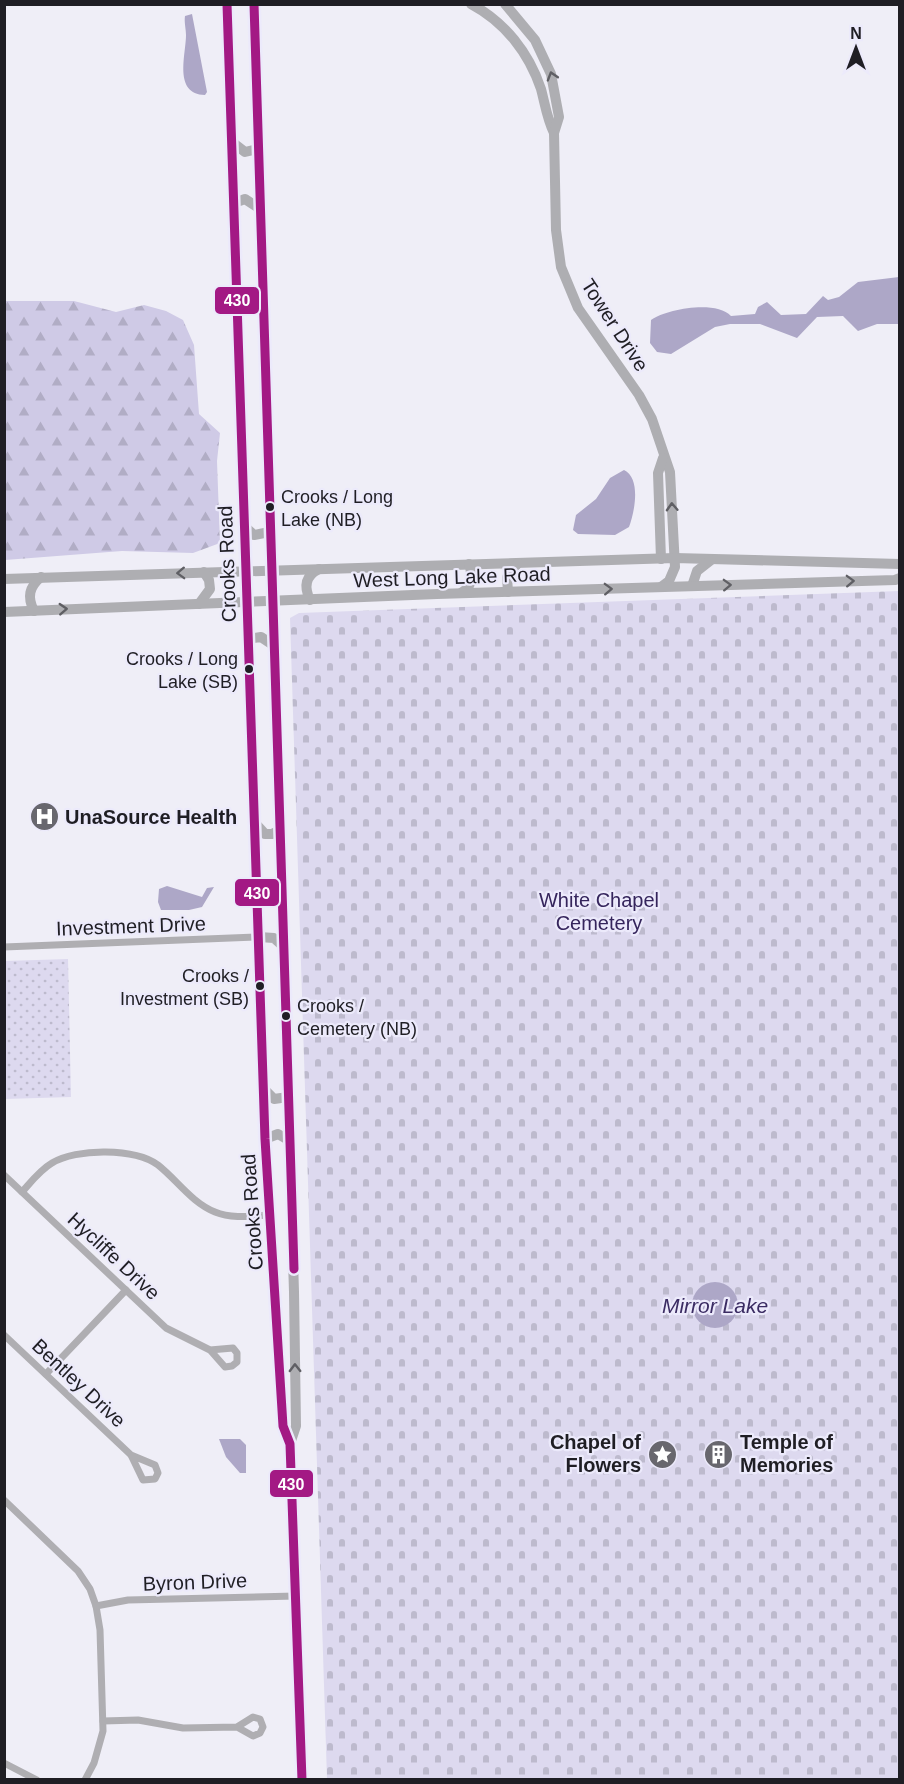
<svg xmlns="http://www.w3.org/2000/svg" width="904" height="1784" font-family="Helvetica,sans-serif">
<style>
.grass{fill:url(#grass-dots)}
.forest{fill:url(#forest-firs)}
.cemetery{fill:url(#cemetery-stones)}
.water{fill:#ada7c7}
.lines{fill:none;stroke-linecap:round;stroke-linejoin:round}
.street{stroke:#afaeb2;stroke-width:7}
.secondary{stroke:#aeaeb2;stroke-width:10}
.bus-1-casing{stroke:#eceafb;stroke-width:14}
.bus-1{stroke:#a31984;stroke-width:9}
.oneway{stroke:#5f5f64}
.bus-dot{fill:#1f1e24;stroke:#eceafb;stroke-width:2}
.labels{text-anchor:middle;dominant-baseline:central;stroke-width:4.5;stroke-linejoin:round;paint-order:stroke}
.bus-label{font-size:18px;fill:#1f1e24;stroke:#eceafb;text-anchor:start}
.street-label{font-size:20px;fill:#1f1e24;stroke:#eceafb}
.poi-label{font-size:20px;font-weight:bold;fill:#1f1e24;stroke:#eceafb;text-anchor:start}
.park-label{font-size:20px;fill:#35255c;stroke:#eceafb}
.water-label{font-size:21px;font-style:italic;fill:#3b2c63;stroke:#eceafb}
.line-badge{stroke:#eceafb;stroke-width:2}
.badge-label{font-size:16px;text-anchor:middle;font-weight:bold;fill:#fff}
</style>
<defs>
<pattern id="grass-dots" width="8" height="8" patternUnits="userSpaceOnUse" patternTransform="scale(1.5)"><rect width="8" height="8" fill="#ddd9ef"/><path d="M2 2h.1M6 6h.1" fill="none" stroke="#bdbacd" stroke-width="1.8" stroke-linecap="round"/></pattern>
<pattern id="forest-firs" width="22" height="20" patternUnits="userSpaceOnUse" patternTransform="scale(1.5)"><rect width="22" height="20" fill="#cfcae6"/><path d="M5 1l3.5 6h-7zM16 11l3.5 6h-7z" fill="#b1adc5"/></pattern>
<pattern id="cemetery-stones" width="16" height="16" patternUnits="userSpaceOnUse" patternTransform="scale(1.5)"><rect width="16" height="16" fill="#ddd9ef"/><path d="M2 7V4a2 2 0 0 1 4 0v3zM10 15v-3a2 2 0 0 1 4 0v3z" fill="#bdbacd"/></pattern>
</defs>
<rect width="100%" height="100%" fill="#efeef7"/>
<!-- grass -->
<polygon class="grass" points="68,959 71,1097 5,1099 5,961"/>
<!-- forest -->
<polygon class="forest" points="5,301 74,301 116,312 144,305 166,311 183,320 194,345 199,414 220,433 217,461 220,543 193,553 122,551 5,560"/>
<!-- cemetery -->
<polygon class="cemetery" points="899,591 899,1779 327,1779 290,618 299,613"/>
<!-- water -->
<g class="water">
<path d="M192 14 207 92 205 95C173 94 186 55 186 35 186 29 184 22 185 16Z"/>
<path d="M899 277V324H877L858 331 843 316 817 317 797 338 760 324H730L715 327 671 354 657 352 650 343 651 320C667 309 716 300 731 316L755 314 758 307 767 302 781 315 806 314 823 296 828 300 839 297 858 282Z"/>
<path d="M624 470C641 478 635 511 629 527L615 535 578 534 573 530 576 515 596 499 610 478Z"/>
<polygon points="167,886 202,897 207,888 214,887 202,907 189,910 161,910 158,902 159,889"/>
<circle cx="715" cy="1305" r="23"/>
<polygon points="219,1439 240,1439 246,1445 246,1473 240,1473 226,1457"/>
</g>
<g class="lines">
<!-- street -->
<g class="street">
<polyline points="4,947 259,937"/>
<polyline points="4,1175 166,1328 210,1350 225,1367 232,1366 237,1362 237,1353 233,1348 210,1350"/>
<path d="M22 1192C31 1182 40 1170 52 1163 76 1148 135 1148 158 1165 177 1180 192 1203 215 1212 232 1219 252 1216 270 1215"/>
<polyline points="4,1335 131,1455 143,1480 155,1479 158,1473 155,1465 131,1455"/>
<polyline points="46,1374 126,1290"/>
<polyline points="4,1500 78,1571 90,1589 96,1606 100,1630 103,1731 94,1763 85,1780"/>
<polyline points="96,1606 128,1600 296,1596"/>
<polyline points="103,1721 138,1720 183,1728 237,1727 253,1736 260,1733 263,1727 260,1719 253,1717 237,1727"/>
<polyline points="4,1763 37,1780"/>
</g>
<!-- secondary -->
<g class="secondary">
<polyline points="227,4 265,1139 283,1426 290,1444 302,1780"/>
<polyline points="254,4 294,1292 296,1426 290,1444"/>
<path d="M471 4C505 22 529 53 541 89 545 104 547 119 554 133"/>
<polyline points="505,4 535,40 551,74 559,117 554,133 556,230 561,267 578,308 639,395 652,419 670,472 675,567 669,581 661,587"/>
<polyline points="232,142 245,152 258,149"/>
<polyline points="234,203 245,199 260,209"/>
<polyline points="244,526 254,535 269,532"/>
<polyline points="661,559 658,473 663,458"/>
<polyline points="4,579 675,558 900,564"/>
<polyline points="692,586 697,571 711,560"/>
<polyline points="508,592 507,577 518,563"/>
<path d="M461 593C472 587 473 576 469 564"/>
<path d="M310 600C304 587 305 576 319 569"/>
<polyline points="199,604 210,589 209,580 204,572"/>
<path d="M34 611C27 597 29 587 41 577"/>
<polyline points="4,612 437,594 895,580 900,578"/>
<polyline points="247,639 261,637 273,645"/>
<polyline points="254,822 265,834 272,834 280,830"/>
<polyline points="259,937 274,938 284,947"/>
<polyline points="264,1089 274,1099 288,1097"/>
<polyline points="265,1139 278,1134 290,1141"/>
</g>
<defs>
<g id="bus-1">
<polyline points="227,4 265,1139 283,1426 290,1444 302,1780"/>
<polyline points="254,4 294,1269"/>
</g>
</defs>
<!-- bus-1 casing -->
<use href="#bus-1" class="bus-1-casing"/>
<!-- bus-1 -->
<use href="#bus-1" class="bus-1"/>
</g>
<!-- one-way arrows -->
<defs><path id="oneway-chevron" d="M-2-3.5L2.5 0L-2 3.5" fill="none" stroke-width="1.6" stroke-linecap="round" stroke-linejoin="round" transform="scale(1.5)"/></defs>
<g class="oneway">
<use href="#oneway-chevron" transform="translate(552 76) rotate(-107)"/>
<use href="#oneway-chevron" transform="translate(672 507) rotate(-93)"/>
<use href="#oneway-chevron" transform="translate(181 573) rotate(178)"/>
<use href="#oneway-chevron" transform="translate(850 581) rotate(-2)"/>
<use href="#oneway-chevron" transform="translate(727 585) rotate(-2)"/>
<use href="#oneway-chevron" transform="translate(608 589) rotate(-2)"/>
<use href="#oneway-chevron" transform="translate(63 609) rotate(-3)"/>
<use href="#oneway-chevron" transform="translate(295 1368) rotate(-91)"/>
</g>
<!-- icons -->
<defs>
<symbol id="hospital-disc" viewBox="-11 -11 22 22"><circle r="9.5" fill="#68676e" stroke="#eceafb"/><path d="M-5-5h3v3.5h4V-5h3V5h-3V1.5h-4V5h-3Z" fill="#fff"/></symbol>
<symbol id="sight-disc" viewBox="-11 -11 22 22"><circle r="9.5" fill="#68676e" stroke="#eceafb"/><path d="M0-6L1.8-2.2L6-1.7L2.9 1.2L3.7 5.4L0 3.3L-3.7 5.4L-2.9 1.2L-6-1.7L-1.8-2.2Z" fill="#fff"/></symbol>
<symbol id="building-disc" viewBox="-11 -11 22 22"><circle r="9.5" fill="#68676e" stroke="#eceafb"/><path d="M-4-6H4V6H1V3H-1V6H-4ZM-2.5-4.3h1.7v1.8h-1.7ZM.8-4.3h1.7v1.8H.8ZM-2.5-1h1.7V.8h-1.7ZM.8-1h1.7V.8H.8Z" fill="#fff"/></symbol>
</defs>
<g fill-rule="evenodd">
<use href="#hospital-disc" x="28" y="800" width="33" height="33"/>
<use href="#sight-disc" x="646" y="1438" width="33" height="33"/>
<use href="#building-disc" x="702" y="1438" width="33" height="33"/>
</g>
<!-- markers -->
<g class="bus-dot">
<circle cx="270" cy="507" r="5"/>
<circle cx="249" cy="669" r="5"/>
<circle cx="260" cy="986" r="5"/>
<circle cx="286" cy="1016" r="5"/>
</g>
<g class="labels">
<!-- bus labels -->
<g class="bus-label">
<text x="281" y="497">Crooks / Long<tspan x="281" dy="23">Lake (NB)</tspan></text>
<text x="238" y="659" text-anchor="end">Crooks / Long<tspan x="238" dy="23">Lake (SB)</tspan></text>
<text x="249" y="976" text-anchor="end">Crooks /<tspan x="249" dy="23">Investment (SB)</tspan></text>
<text x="297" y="1006">Crooks /<tspan x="297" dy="23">Cemetery (NB)</tspan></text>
</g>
<!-- street labels -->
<g class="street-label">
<text transform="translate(615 325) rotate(57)">Tower Drive</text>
<text transform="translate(227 564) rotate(-92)">Crooks Road</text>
<text transform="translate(452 577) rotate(-2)">West Long Lake Road</text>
<text transform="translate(131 926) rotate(-2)">Investment Drive</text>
<text transform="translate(252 1212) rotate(-94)">Crooks Road</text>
<text transform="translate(114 1256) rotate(43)">Hycliffe Drive</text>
<text transform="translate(79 1383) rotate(43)">Bentley Drive</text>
<text transform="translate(195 1582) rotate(-2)">Byron Drive</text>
</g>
<!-- poi labels -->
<g class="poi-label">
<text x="65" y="817">UnaSource Health</text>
<text x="641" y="1442" text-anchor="end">Chapel of<tspan x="641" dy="23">Flowers</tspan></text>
<text x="740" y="1442">Temple of<tspan x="740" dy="23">Memories</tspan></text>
</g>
<!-- park labels -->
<g class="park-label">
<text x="599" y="900">White Chapel<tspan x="599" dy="23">Cemetery</tspan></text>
</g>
<!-- water labels -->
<g class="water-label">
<text x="715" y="1305">Mirror Lake</text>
</g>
</g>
<g class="line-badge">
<rect x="214" y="286" width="46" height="29" rx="6" fill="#a31984"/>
<rect x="234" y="878" width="46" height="29" rx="6" fill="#a31984"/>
<rect x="269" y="1469" width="45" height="29" rx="6" fill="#a31984"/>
</g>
<g class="badge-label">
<text x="237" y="306">430</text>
<text x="257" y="899">430</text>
<text x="291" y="1490">430</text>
</g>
<!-- border -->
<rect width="904" height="1784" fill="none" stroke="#1f1e24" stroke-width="12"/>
<!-- north arrow -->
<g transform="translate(856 48)" stroke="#eceafb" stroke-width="4.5" paint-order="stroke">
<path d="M0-4.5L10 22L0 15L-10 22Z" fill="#1f1e24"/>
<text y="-9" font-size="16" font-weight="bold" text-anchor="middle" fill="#1f1e24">N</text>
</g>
</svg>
